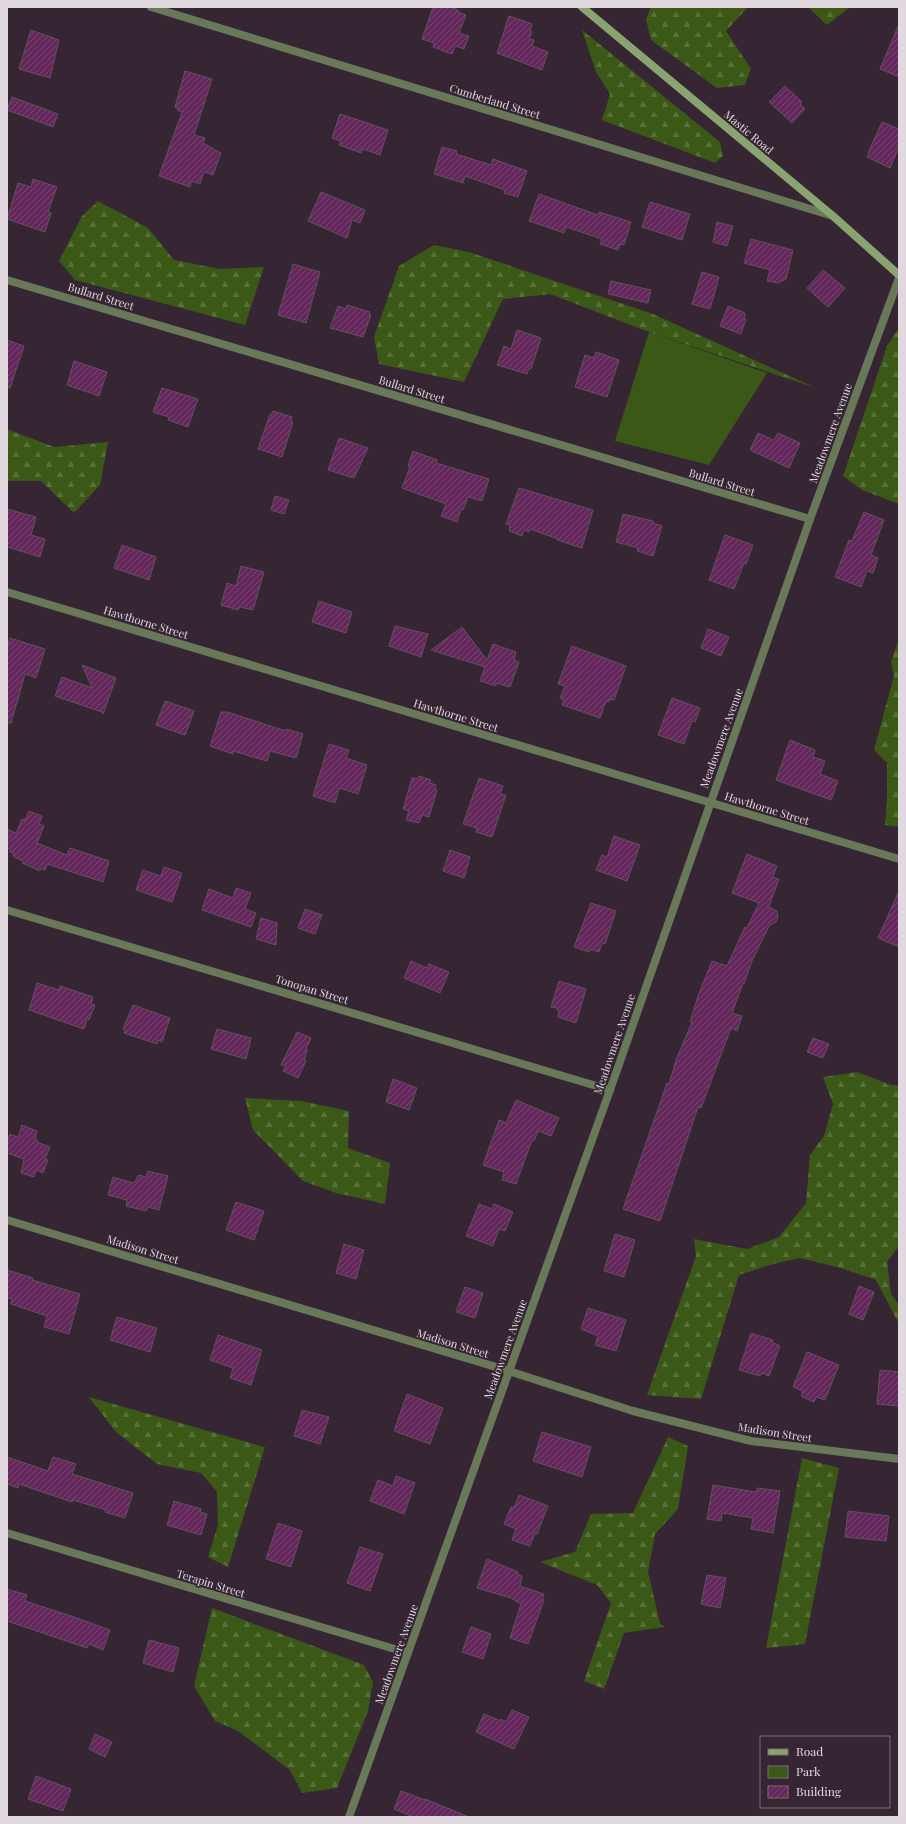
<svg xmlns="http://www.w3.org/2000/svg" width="906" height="1824" font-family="'Playfair Display',serif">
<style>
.green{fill:#3b5816}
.forest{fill:url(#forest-firs)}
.building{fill:url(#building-hatch);stroke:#62515e}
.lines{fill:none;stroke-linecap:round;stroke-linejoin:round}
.minor{stroke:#687859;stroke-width:8}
.tertiary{stroke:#687859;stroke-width:8}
.secondary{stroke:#89a371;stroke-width:8}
.labels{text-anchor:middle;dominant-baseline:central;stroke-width:3.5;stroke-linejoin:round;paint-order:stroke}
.street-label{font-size:11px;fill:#e2d8e0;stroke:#362633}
</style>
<defs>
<pattern id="forest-firs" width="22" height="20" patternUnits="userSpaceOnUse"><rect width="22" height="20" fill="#3b5816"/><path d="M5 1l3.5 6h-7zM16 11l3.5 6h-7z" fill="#576f38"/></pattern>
<pattern id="building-hatch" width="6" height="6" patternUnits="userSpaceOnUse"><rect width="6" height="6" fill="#63275b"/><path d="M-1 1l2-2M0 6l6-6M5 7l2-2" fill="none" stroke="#794672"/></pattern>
</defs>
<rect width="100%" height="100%" fill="#362633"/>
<!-- green -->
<polygon class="green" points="649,332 767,373 709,465 615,441"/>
<!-- forest -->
<g class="forest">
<polygon points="651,7 748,7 726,31 751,69 745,85 717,88 651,40 646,19"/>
<polygon points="808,7 850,7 827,25"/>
<polygon points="582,30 720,142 723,156 715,163 602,120 610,94 596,72"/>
<polygon points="98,201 148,228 174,260 220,269 264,267 245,325 75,280 59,261 82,216"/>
<polygon points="434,245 469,252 653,314 816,388 649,332 550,294 503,299 464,382 379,364 374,337 399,266"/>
<polygon points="899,328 899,504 862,490 843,476 887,346"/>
<polygon points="7,429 54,447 108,442 100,485 74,513 41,481 7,481"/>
<polygon points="899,638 899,827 885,825 887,800 887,763 874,750 894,676 891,662"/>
<polygon points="857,1072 891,1085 899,1085 899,1246 887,1262 891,1294 899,1305 899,1324 876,1280 841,1268 800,1258 773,1264 739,1275 701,1399 647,1395 696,1256 694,1239 747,1249 779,1237 806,1203 810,1155 824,1136 833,1104 823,1077"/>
<polygon points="245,1098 301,1101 349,1111 348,1148 390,1163 385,1204 336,1193 303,1181 253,1130"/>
<polygon points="89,1397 265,1447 228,1567 208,1557 218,1525 217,1492 201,1473 157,1464 116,1432"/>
<polygon points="668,1437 688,1446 678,1509 655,1534 648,1572 660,1623 664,1627 624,1633 604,1689 584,1681 611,1603 597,1585 540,1562 575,1552 591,1514 633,1513"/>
<polygon points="802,1458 839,1468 805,1644 766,1648"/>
<polygon points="212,1608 364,1665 373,1682 368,1711 337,1788 302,1793 290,1770 238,1731 215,1721 194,1686"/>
</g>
<!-- building -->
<g class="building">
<polygon points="433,7 451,7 458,10 458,12 466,15 459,33 469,36 464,49 455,46 452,54 433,47 434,43 422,39"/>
<polygon points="509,16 532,24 530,31 532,32 529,39 534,40 532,46 548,52 542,70 497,53"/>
<polygon points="899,24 899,77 880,69"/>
<polygon points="31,30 59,40 50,78 19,69"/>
<polygon points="185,71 212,79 194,135 205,138 203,143 221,153 213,175 204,172 200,184 191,181 190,187 159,176 182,112 177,110 178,108 175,107"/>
<polygon points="785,86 802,102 800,104 805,109 792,123 769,102"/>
<polygon points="12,97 58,114 53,127 7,110"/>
<polygon points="340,114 388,130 380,155 363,149 361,153 339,145 341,141 332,138"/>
<polygon points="882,122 899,129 899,147 890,168 867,157 869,153 868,153"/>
<polygon points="442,147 457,151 456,154 491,165 493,159 527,171 518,197 504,193 505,190 465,176 463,183 434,174"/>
<polygon points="33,179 57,187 48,212 51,213 45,232 7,219 18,183 31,187"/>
<polygon points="321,192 365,210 360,223 352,220 347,238 308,221"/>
<polygon points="539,194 598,215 599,212 631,222 624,245 620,244 618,250 600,244 602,239 566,227 564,233 529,221"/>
<polygon points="650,202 690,214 682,240 642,227"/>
<polygon points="717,222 733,226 727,246 713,242"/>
<polygon points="751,239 793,250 786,279 778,283 767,281 770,270 744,263"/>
<polygon points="293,264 320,272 306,323 278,315"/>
<polygon points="823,270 845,288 828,307 807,288"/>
<polygon points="702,272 719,277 710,309 692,304"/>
<polygon points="611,281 651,290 648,303 608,294"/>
<polygon points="347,305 370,312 369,315 371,315 363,337 330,328 338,306 346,309"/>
<polygon points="728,306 745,313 744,319 746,319 741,334 720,326"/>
<polygon points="517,330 541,338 531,369 529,368 527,374 497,365 504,346 511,349"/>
<polygon points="7,340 24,346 10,388 7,387"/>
<polygon points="596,352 619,360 607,397 575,387 585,355 594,358"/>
<polygon points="74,361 107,372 99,396 67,385"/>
<polygon points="162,388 198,399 188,427 168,420 169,417 153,412"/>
<polygon points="273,411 292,417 291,421 293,422 282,457 258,449 270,414 271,415"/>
<polygon points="758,433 774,440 778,433 800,443 789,468 750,450"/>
<polygon points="339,438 368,448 354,478 328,470"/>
<polygon points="413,451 437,460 436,463 489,479 482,501 468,497 463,510 461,509 457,522 441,516 446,504 402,488 410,467 408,466"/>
<polygon points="519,488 593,510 582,548 557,540 558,539 530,529 529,532 524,530 522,536 509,531 510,525 506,524"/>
<polygon points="275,496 289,500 284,514 271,510"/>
<polygon points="7,509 36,517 31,535 45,539 40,557 7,547"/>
<polygon points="864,512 884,520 871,555 878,558 873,573 867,571 861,587 835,577 849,540 852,541"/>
<polygon points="623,514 653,521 653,523 662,526 653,556 637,551 638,548 616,542"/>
<polygon points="725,535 753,545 746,564 744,563 734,589 709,580"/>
<polygon points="122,545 156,557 149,580 114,568"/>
<polygon points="241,566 264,572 253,610 240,607 238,610 221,605 227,583 236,586"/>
<polygon points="319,601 352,612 346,633 312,622"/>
<polygon points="395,626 428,634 421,657 389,646"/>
<polygon points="462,627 487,660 493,644 516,652 514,660 519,662 510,687 496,683 496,686 480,681 485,667 431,650"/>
<polygon points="708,629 729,637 721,656 701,648"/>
<polygon points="10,638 45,649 36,678 25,674 11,723 7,723 7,648"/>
<polygon points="572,646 626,666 614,700 612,699 608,702 606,701 600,718 562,705 564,700 560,698 565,686 558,684"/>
<polygon points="82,665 116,678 103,714 102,712 55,696 62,677 92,688"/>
<polygon points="672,698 700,708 695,722 692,721 684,744 658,735"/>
<polygon points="165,701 194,711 185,735 156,725"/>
<polygon points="221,712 227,712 286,731 286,729 303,734 296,758 270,751 267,761 233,751 233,754 210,746"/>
<polygon points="790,740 815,750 813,757 825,761 820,774 838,781 831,800 776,780"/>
<polygon points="329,744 349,750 346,758 367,765 358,794 339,788 335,803 313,796"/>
<polygon points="419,776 431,780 430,783 436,785 435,789 437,790 429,817 422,815 419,823 406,820 409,811 403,809 412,778 418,779"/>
<polygon points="479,778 503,786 500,794 506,795 492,837 476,832 477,828 463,824"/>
<polygon points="29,811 42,816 39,824 44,826 37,843 67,855 70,848 109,861 103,882 47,864 45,870 41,868 40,871 22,863 23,861 14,857 13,853 10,852 10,849 7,848 7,829 16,833 22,819 25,820"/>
<polygon points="614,836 640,845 627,881 596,870 602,855 607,857"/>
<polygon points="450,850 470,857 464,878 443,871"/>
<polygon points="747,854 777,866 773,877 779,879 769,906 767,906 777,911 778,917 776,922 769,926 752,961 744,984 743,983 732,1013 742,1016 737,1031 731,1028 701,1108 698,1107 660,1221 623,1209 667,1083 669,1084 676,1060 692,1022 690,1022 698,996 712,961 727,966 745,927 747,928 759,903 732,893"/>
<polygon points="164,867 182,873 172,902 136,890 143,870 161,876"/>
<polygon points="236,888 251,893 245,909 256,913 251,927 202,910 209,889 233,898"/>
<polygon points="899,891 899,947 878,938"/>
<polygon points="591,903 616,911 605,944 602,943 599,952 590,949 589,952 574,947"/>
<polygon points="305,909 322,915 315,934 298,928"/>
<polygon points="261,918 277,923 276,945 256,939"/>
<polygon points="411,961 427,968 429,964 449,972 440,993 404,978"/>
<polygon points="559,981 586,989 576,1023 558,1017 559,1011 557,1010 557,1008 551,1007"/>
<polygon points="37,983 59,990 60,986 93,997 91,1004 95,1005 89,1020 87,1019 84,1029 29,1010"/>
<polygon points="133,1005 170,1018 162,1042 158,1040 157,1044 124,1033 125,1030 123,1029"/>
<polygon points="217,1029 251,1038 246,1059 211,1049"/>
<polygon points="297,1032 311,1038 306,1049 308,1050 305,1055 306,1056 304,1060 306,1061 298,1078 283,1071 285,1066 281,1065"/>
<polygon points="813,1038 829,1044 823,1058 807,1052"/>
<polygon points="393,1079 417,1088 409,1110 386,1102"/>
<polygon points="516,1100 559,1118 551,1136 538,1131 534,1141 532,1140 516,1184 502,1180 504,1172 483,1165 499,1120 506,1123"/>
<polygon points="22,1125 37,1131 35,1139 37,1140 37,1142 50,1147 45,1159 48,1160 43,1173 36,1170 34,1177 21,1173 24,1159 7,1153 7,1143 10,1134 18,1137"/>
<polygon points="148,1171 168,1176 159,1210 148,1207 146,1211 126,1206 127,1200 108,1195 113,1177 134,1183 139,1175 146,1177"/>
<polygon points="236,1202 264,1211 254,1240 226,1230"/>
<polygon points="479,1204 492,1209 494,1204 513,1212 505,1231 499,1229 493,1246 466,1236"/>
<polygon points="615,1234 635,1240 624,1277 604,1271"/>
<polygon points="344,1244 364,1250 356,1279 336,1273"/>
<polygon points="7,1270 33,1278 32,1280 80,1294 69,1334 44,1327 47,1316 11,1304 12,1299 7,1298"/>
<polygon points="859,1286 874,1292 863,1320 849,1314"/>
<polygon points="465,1287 483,1293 475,1318 456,1312"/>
<polygon points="588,1308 626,1320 616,1351 595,1345 598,1336 581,1329"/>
<polygon points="117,1317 157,1328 150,1352 110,1340"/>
<polygon points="751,1333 773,1340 772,1342 780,1346 769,1376 762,1373 760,1376 739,1370"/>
<polygon points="218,1335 262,1350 251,1385 230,1378 233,1368 210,1360"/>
<polygon points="807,1352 839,1365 825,1400 816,1397 814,1402 801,1396 803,1391 793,1387"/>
<polygon points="880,1370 899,1372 899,1406 877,1404"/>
<polygon points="407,1394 443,1408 430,1444 394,1431"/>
<polygon points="302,1410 329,1417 320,1444 294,1436"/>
<polygon points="542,1432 591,1447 582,1477 533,1461"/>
<polygon points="7,1457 48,1471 53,1457 76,1464 72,1474 133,1493 125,1518 105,1512 106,1510 73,1500 72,1502 19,1484 18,1488 7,1484"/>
<polygon points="396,1476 415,1483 404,1514 370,1501 378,1480 393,1486"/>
<polygon points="713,1485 756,1492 757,1488 780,1491 773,1533 751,1529 753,1518 722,1513 721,1521 707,1519"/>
<polygon points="519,1495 548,1506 537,1534 535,1533 530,1546 512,1540 516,1529 504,1524 511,1507 514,1508"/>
<polygon points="174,1501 201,1509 200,1512 207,1514 201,1535 167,1525"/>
<polygon points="848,1511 889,1516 886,1541 845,1537"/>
<polygon points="278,1523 302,1531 291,1567 266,1559"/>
<polygon points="360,1547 383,1554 370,1591 347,1583"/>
<polygon points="487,1559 518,1572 517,1574 522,1576 520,1586 544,1594 542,1599 544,1600 528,1644 510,1638 521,1604 511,1598 477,1588"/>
<polygon points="707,1575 726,1578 720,1608 701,1604"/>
<polygon points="7,1589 27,1595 25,1601 74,1617 110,1630 103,1650 89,1644 87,1648 7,1621"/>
<polygon points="471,1627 491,1634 483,1659 462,1652"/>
<polygon points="149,1640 179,1648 173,1672 143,1663"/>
<polygon points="512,1710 529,1717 514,1749 476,1732 484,1714 501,1721 501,1719 506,1722"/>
<polygon points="95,1734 112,1742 105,1757 89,1749"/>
<polygon points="36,1776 71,1789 63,1811 28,1799"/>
<polygon points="401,1791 425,1800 425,1799 469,1817 413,1817 394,1809"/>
</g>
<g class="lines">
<!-- minor -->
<g class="minor">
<polyline points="151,7 833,216"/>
<polyline points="7,280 810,519"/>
<polyline points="7,592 899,859"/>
<polyline points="7,910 610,1090"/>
<polyline points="7,1533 408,1653"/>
<polyline points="349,1817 610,1090 810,519 899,278"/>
</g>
<!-- tertiary -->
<polyline class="tertiary" points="7,1220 509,1371 633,1411 751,1441 899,1459"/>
<!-- secondary -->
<polyline class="secondary" points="582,7 833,216 899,275"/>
</g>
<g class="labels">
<!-- street labels -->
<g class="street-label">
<text transform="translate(495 101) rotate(17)">Cumberland Street</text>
<text transform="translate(749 132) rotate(40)">Mastic Road</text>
<text transform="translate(101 296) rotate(17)">Bullard Street</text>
<text transform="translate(412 389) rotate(17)">Bullard Street</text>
<text transform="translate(830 433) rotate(-70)">Meadowmere Avenue</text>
<text transform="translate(722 482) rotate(17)">Bullard Street</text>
<text transform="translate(146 622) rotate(17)">Hawthorne Street</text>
<text transform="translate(456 715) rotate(17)">Hawthorne Street</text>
<text transform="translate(721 738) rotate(-70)">Meadowmere Avenue</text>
<text transform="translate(767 808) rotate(17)">Hawthorne Street</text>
<text transform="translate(312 989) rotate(17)">Tonopan Street</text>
<text transform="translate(614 1044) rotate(-71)">Meadowmere Avenue</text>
<text transform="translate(143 1249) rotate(17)">Madison Street</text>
<text transform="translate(453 1343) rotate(17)">Madison Street</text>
<text transform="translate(505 1349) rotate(-70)">Meadowmere Avenue</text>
<text transform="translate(775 1432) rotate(9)">Madison Street</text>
<text transform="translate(211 1583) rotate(17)">Terapin Street</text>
<text transform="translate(396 1654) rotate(-70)">Meadowmere Avenue</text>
</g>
</g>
<!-- border -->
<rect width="906" height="1824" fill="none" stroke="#e2d8e0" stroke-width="16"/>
<!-- legend -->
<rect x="760" y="1736" width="130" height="72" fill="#362633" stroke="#7b6d78"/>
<rect x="768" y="1749" width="20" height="6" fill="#89a371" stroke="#7b6d78"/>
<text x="796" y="1756" font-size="12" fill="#e2d8e0">Road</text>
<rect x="768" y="1766" width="20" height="12" fill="#3b5816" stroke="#7b6d78"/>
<text x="796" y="1776" font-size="12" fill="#e2d8e0">Park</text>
<rect x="768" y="1786" width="20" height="12" fill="url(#building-hatch)" stroke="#7b6d78"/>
<text x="796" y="1796" font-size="12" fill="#e2d8e0">Building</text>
</svg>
